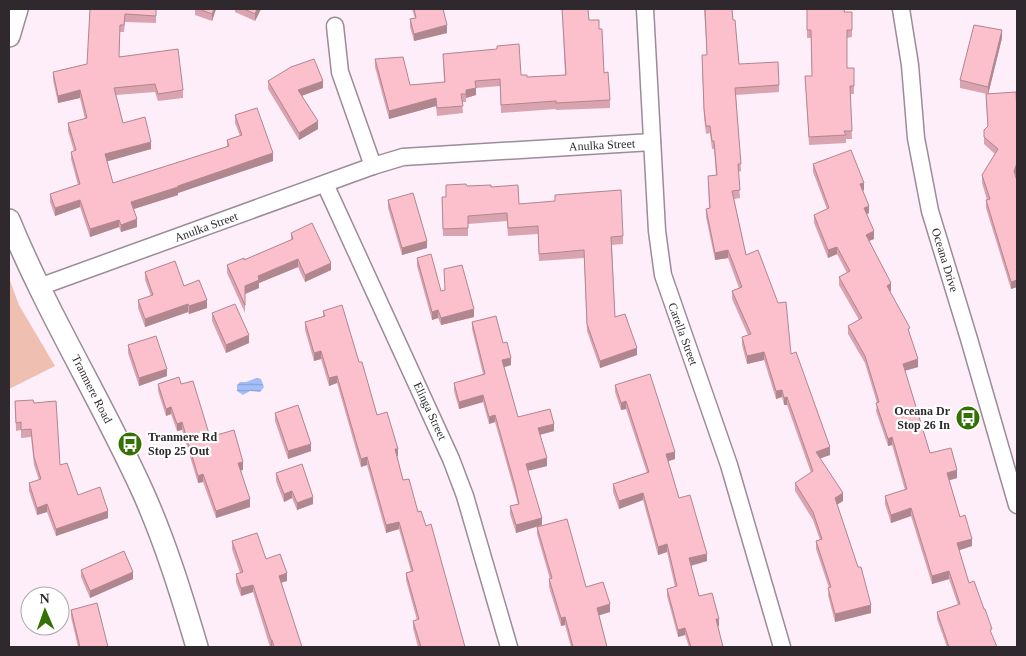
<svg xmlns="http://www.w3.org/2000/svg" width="1026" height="656" font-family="'Times New Roman',serif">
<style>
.green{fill:#efbfb1}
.water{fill:url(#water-rules)}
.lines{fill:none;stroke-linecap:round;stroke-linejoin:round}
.minor-casing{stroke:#9a8c98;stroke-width:19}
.tertiary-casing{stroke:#9a8c98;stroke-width:24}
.minor{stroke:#fff;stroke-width:16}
.tertiary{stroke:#fff;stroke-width:21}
.wall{fill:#d9a4af}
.shaded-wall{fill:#b0868f}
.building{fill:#fcbfcc;stroke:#b0868f}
.labels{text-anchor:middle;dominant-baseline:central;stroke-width:4.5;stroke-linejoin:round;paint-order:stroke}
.street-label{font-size:12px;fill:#2f292e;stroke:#fff}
.poi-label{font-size:12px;font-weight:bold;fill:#2f292e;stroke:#fff;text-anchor:end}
</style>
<defs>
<pattern id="water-rules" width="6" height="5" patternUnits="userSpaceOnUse" patternTransform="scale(1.25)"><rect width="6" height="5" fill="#a3bef9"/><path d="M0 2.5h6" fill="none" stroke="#8da3d6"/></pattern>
</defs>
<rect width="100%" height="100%" fill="#fdeefa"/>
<!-- green -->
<polygon class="green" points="9,278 19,305 55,366 9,389"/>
<!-- water -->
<polygon class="water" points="257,378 261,379 264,387 260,392 250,391 243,395 237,391 237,385 240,382 246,382"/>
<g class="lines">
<defs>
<g id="minor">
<polyline points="645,9 657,231 663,275 729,465 782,647"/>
<polyline points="901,9 910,65 916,138 930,211 969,339 1017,505"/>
<polyline points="335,26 340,72 373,166"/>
<polyline points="325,184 451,459 465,496 509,647"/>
<polyline points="39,287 373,166 403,157 652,142"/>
</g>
<g id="tertiary">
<polyline points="9,36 17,9"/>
<path d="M9 220C47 313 100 398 142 490 165 541 181 593 197 647"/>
</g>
</defs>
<!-- minor casing -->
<use href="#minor" class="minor-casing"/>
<!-- tertiary casing -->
<use href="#tertiary" class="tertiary-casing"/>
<!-- minor -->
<use href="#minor" class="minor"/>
<!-- tertiary -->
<use href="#tertiary" class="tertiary"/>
</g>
<!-- wall -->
<g class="wall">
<polygon points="97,9 156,9 156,23 125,22 124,32 120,32 119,57 183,90 183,98 158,101 155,92 116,95 123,123 151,149 107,161 113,183 227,147 227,140 240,136 235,123 235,115 273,161 178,193 178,195 133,209 137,227 121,232 119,227 90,237 80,207 55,216 50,202 50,194 78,185 71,159 71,152 74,151 68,131 68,123 85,119 80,98 58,103 53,80 53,72 87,64"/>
<polygon points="195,9 216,9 212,21 195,15"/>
<polygon points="235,9 261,9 255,21 235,12"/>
<polygon points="412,9 443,9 447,33 414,41 410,27 410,19 415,18"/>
<polygon points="562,9 588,9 589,20 599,29 604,73 610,100 610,108 556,110 556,109 501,113 500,86 476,88 476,95 466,98 466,102 462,102 463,113 437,116 436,106 389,119 375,67 375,59 410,85 444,82 443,54 527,77 565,75"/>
<polygon points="704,9 732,9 733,20 739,64 779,85 779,92 736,95 741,171 738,172 740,198 734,199 746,255 791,354 830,455 820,458 843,501 837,504 871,613 835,622 828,595 829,588 816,549 816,541 820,540 813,520 795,491 795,483 811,473 787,405 784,405 782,397 776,399 764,360 747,364 742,345 742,337 748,335 732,299 732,291 739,288 728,258 715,260 706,217 706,209 709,208 708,176 716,175 714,149 712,149 710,133 706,134 704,117 702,63 702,55 707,55"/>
<polygon points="807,9 845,12 852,12 852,37 847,38 847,68 854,68 854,94 850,94 852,139 846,139 846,143 809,145 805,76 812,76 811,38 807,38"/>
<polygon points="1002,38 988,94 1017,112 1017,171 1015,175 1017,181 1017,287 1011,289 986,208 986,200 987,200 982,183 982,175 995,154 984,144 984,130 988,127 986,102 986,94 987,94 960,88 960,80"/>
<polygon points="268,81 323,88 302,96 318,129 299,140 268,89"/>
<polygon points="813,164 864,190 863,191 869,213 867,214 874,239 869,241 891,291 890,292 910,335 918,367 905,371 930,453 957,478 949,480 960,517 972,546 959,550 969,583 992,636 997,647 947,647 937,619 937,612 958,605 949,579 932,584 911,516 891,523 885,504 885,496 905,490 892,445 888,446 876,411 877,403 865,363 848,334 848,326 859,320 839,285 839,277 847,273 837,254 828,258 814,223 814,215 827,209 813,172"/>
<polygon points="467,186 491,187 519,204 555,202 555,195 623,236 623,244 612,245 615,317 637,355 600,368 587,331 584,258 539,261 538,234 508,236 507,221 468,224 468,236 443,236 442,197 446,197"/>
<polygon points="388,200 427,248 402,255 388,208"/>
<polygon points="291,233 331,270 305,282 298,267 259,283 259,288 245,294 245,313 227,273 227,265 244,260 291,240"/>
<polygon points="417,258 441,291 474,317 441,325 438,318 432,320 417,266"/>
<polygon points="145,272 184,286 207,308 189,314 188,312 145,327 138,308 138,300 151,296 145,280"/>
<polygon points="323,311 359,362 377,415 398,456 397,456 403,480 426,526 465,647 418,647 413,628 413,621 417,620 406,580 406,573 411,571 399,529 386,533 367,465 361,467 337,383 329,386 321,359 314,361 305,330 305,322 323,317"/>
<polygon points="212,313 249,343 226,353 212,321"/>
<polygon points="472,322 503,343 511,365 504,367 518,417 554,431 540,435 547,466 528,471 542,525 516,533 510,514 510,506 518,504 515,493 495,422 489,424 483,402 459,409 454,391 454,383 483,374 472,329"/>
<polygon points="128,345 167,376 139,386 128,353"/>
<polygon points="158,384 181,384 210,437 243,470 241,470 250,507 216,518 203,482 198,483 182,430 177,431 171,414 166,416 158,391"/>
<polygon points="615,385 675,459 668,461 679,498 707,561 691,566 699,596 719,626 718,626 723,647 689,647 685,635 678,637 667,596 667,589 675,587 667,552 658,555 643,500 619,509 613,492 613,484 647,473 626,409 621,410 615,392"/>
<polygon points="15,401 34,403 60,465 78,495 108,518 56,536 47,512 37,515 29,491 29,483 39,480 34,465 31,437 21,438 21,430 16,431"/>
<polygon points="275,413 311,451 288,459 275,421"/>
<polygon points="276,473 313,504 297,510 292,498 284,502 276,481"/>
<polygon points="537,527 586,587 610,612 599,615 607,647 571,647 565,625 561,626 549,587 549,579 550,579 537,534"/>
<polygon points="232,541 266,559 287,581 281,583 302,647 270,647 253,592 241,596 236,582 236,574 240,573 232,549"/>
<polygon points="81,570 133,579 90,598 81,577"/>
<polygon points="71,610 108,647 78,647 71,617"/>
</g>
<!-- shaded-wall -->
<g class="shaded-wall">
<polygon points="214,9 216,9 212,21 212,14"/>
<polygon points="257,9 261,9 255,21 255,14"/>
<polygon points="447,25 447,33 414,41 414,34"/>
<polygon points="1002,30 1002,38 988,95 988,87"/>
<polygon points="323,81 323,88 298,97 298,90"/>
<polygon points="476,88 476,95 466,98 466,90"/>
<polygon points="80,90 80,98 58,103 58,96"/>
<polygon points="436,98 436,106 389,119 389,111"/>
<polygon points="318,121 318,129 299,140 299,133"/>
<polygon points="151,142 151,149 105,162 105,154"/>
<polygon points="273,153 273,161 178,193 178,195 131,210 131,202"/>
<polygon points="1017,163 1017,171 1014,178 1014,171"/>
<polygon points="864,183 864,190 860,192 860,184"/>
<polygon points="80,200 80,207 55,216 55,208"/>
<polygon points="869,206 869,213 864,215 864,208"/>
<polygon points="137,219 137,227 121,232 121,225"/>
<polygon points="119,220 119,227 90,237 90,229"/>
<polygon points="874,231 874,239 866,242 866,235"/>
<polygon points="427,241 427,248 402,255 402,248"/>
<polygon points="837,247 837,254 828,258 828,250"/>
<polygon points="728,250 728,258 715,260 715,253"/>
<polygon points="298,259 298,267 259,283 259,288 245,294 245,286 258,276"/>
<polygon points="331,263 331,270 305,282 305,275"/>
<polygon points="1017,280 1017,287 1011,289 1011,282"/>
<polygon points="891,283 891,291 887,293 887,286"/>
<polygon points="207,300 207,308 189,314 189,306"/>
<polygon points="188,304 188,312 145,327 145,319"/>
<polygon points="474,309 474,317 441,325 441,318"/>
<polygon points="438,310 438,318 432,320 432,312"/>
<polygon points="249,335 249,343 226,353 226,345"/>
<polygon points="637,348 637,355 600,368 600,361"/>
<polygon points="321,351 321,359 314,361 314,353"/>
<polygon points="764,352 764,360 747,364 747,356"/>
<polygon points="511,358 511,365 502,368 502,360"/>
<polygon points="918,359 918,367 903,371 903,364"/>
<polygon points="167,369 167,376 139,386 139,378"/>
<polygon points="337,376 337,383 329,386 329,378"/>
<polygon points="782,390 782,397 776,399 776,391"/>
<polygon points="483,395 483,402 459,409 459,402"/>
<polygon points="787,397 787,405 784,405 784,398"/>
<polygon points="626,401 626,409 621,410 621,403"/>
<polygon points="171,407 171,414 166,416 166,409"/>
<polygon points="495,415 495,422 489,424 489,417"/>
<polygon points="182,422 182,430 177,431 177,424"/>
<polygon points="554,424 554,431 538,435 538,428"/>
<polygon points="892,437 892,445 888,446 888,439"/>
<polygon points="311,444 311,451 288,459 288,451"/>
<polygon points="830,447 830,455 816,460 816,452"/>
<polygon points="395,449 398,449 398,456 395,457"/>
<polygon points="675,452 675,459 666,462 666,454"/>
<polygon points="367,457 367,465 361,467 361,459"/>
<polygon points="547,458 547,466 526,471 526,464"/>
<polygon points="243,462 243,470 238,471 238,463"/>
<polygon points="957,470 957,478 947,481 947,473"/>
<polygon points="203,474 203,482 198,483 198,476"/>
<polygon points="292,491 292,498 284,502 284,494"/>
<polygon points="643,493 643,500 619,509 619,501"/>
<polygon points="843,493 843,501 835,506 835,498"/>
<polygon points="313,497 313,504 297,510 297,503"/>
<polygon points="250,499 250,507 216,518 216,511"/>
<polygon points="47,504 47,512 37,515 37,508"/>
<polygon points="911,508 911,516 891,523 891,515"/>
<polygon points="108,511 108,518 56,536 56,529"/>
<polygon points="542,518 542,525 516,533 516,525"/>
<polygon points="399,522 399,529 386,533 386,525"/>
<polygon points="972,539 972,546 957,551 957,543"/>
<polygon points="667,544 667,552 658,555 658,547"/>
<polygon points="707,554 707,561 689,566 689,558"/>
<polygon points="949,571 949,579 932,584 932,576"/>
<polygon points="133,572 133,579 90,598 90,591"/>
<polygon points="287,573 287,581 279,583 279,576"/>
<polygon points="253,585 253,592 241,596 241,588"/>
<polygon points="610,604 610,612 597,616 597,608"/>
<polygon points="871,605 871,613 835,622 835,614"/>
<polygon points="565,617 565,625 561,626 561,618"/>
<polygon points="716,619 719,619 719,626 716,627"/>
<polygon points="685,628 685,635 678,637 678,630"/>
<rect x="271" y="640" width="1" height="7"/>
</g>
<!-- building -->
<g class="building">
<polygon points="90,9 156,9 156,16 125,14 124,25 120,25 119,57 178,49 183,90 158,94 155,84 114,88 123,123 145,117 151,142 105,154 113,183 229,146 227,140 242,135 235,115 257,108 273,153 178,186 178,187 131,202 137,219 121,225 119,220 90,229 80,200 55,208 50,194 80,184 71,152 76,150 68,123 87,118 80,90 58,96 53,72 87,64"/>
<polygon points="199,9 214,9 212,14"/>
<polygon points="244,9 257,9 255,14"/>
<polygon points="414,9 443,9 447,25 414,34 410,19 416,18"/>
<polygon points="562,9 588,9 589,20 599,20 599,29 602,29 604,73 608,72 610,100 556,103 556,101 501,105 500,79 475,81 476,88 466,90 466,94 461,94 463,106 437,108 436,98 389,111 375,59 403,57 410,85 445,82 443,54 497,49 497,46 519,44 521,75 527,75 527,77 566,75"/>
<polygon points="705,9 732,9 733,20 735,20 739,64 778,62 779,85 735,88 741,164 738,164 740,190 732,191 746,255 758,250 778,303 786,302 791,354 796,352 830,447 816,452 843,493 835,498 858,567 861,567 871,605 835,614 828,588 831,587 816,541 822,539 813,512 795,483 813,471 787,397 784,398 782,390 776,391 764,352 747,356 742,337 751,334 732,291 742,287 728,250 715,253 706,209 710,208 708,176 717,175 714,141 712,141 710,126 706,126 704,109 702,55 707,55"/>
<polygon points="807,9 845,9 844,12 852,12 852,30 847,30 847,68 854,68 854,86 850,86 852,131 844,131 846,135 809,137 805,76 812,76 811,30 807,30"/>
<polygon points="974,25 1002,30 988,87 960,80"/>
<polygon points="314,59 323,81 298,90 318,121 299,133 268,81 291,67"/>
<polygon points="1016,92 1017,112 1017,163 1014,171 1017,181 1017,280 1011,282 986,200 990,199 982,175 998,149 984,137 984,130 988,126 986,94"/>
<polygon points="851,150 864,183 860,184 869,206 864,208 874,231 866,235 891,283 887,286 910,328 908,329 918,359 903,364 930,453 951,448 957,470 947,473 960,517 965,515 972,539 957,543 969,583 974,581 984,609 985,609 992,629 990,630 997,647 949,647 937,612 960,604 949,571 932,576 911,508 891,515 885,496 907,489 892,437 888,439 876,403 879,402 865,356 848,326 862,318 839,277 850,271 837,247 828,250 814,215 829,208 813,164"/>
<polygon points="466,184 467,186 491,185 491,187 518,185 519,204 555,201 555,195 621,190 623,236 611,237 615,317 625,314 637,348 600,361 587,324 584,250 539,254 538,226 508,228 507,213 468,216 468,228 443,229 442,197 446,197 446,185"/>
<polygon points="413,193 427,241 402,248 388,200"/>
<polygon points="312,223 331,263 305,275 298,259 258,276 259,280 245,286 245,305 227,265 244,258 244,260 293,239 291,233"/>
<polygon points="431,254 441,291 445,290 444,269 462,265 474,309 441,318 438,310 432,312 417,258"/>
<polygon points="175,261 184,286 199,280 207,300 189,306 188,304 145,319 138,300 153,295 145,272"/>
<polygon points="235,304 249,335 226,345 212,313"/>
<polygon points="342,305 359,362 362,362 377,415 387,412 398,449 395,449 403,480 409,479 418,512 421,511 426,526 431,524 465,647 421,647 413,621 419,619 406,573 413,571 399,522 386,525 367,457 361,459 337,376 329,378 321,351 314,353 305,322 325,316 323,311"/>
<polygon points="496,316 503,343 507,342 511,358 502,360 518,417 550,409 554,424 538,428 547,458 526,464 542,518 516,525 510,506 519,504 515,486 495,415 489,417 483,395 459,402 454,383 485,374 472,322"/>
<polygon points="156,336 167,369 139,378 128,345"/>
<polygon points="650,374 675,452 666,454 679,498 690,495 707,554 689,558 699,596 712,593 719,619 716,619 723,647 691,647 685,628 678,630 667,589 677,586 667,544 658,547 643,493 619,501 613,484 649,472 626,401 621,403 615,385"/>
<polygon points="179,377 181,384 193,381 210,437 234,430 243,462 238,463 250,499 216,511 203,474 198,476 182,422 177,424 171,407 166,409 158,384"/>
<polygon points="33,400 34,403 56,401 60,465 67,463 78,495 100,487 108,511 56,529 47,504 37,508 29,483 41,479 34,457 31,429 21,430 21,422 16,423 15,401"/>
<polygon points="298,405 311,444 288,451 275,413"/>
<polygon points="302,464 313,497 297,503 292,491 284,494 276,473"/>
<polygon points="567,519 586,587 603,582 610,604 597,608 607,647 573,647 565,617 561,618 549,579 552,578 537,527"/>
<polygon points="257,533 266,559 280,554 287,573 279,576 302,647 274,647 272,640 271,640 253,585 241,588 236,574 243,572 232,541"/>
<polygon points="124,551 133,572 90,591 81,570"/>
<polygon points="97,603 108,647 80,647 71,610"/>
</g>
<!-- icons -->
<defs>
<symbol id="bus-disc" viewBox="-11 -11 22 22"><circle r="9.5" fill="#347105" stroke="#fff"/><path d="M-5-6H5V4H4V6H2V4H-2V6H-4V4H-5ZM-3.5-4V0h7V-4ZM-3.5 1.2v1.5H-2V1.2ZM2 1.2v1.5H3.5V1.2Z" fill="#fff"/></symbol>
</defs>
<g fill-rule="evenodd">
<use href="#bus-disc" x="954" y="404" width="28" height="28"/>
<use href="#bus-disc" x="116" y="430" width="28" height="28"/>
</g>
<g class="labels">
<!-- street labels -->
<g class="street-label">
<text transform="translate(602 145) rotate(-3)">Anulka Street</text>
<text transform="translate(206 227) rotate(-20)">Anulka Street</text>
<text transform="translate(945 260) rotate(73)">Oceana Drive</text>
<text transform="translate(683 334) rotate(70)">Carella Street</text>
<text transform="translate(92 389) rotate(63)">Tranmere Road</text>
<text transform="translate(430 411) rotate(65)">Elinga Street</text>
</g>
<!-- poi labels -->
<g class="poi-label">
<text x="950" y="411">Oceana Dr<tspan x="950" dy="14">Stop 26 In</tspan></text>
<text x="148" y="437" text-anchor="start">Tranmere Rd<tspan x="148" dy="14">Stop 25 Out</tspan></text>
</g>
</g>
<!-- border -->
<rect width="1026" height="656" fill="none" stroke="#2f292e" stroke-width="20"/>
<!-- north arrow -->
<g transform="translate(45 611) rotate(358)"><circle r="24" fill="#ffffff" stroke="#aca9ab"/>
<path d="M0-4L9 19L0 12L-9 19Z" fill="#347105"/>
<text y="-8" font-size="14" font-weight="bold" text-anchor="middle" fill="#2f292e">N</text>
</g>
</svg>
